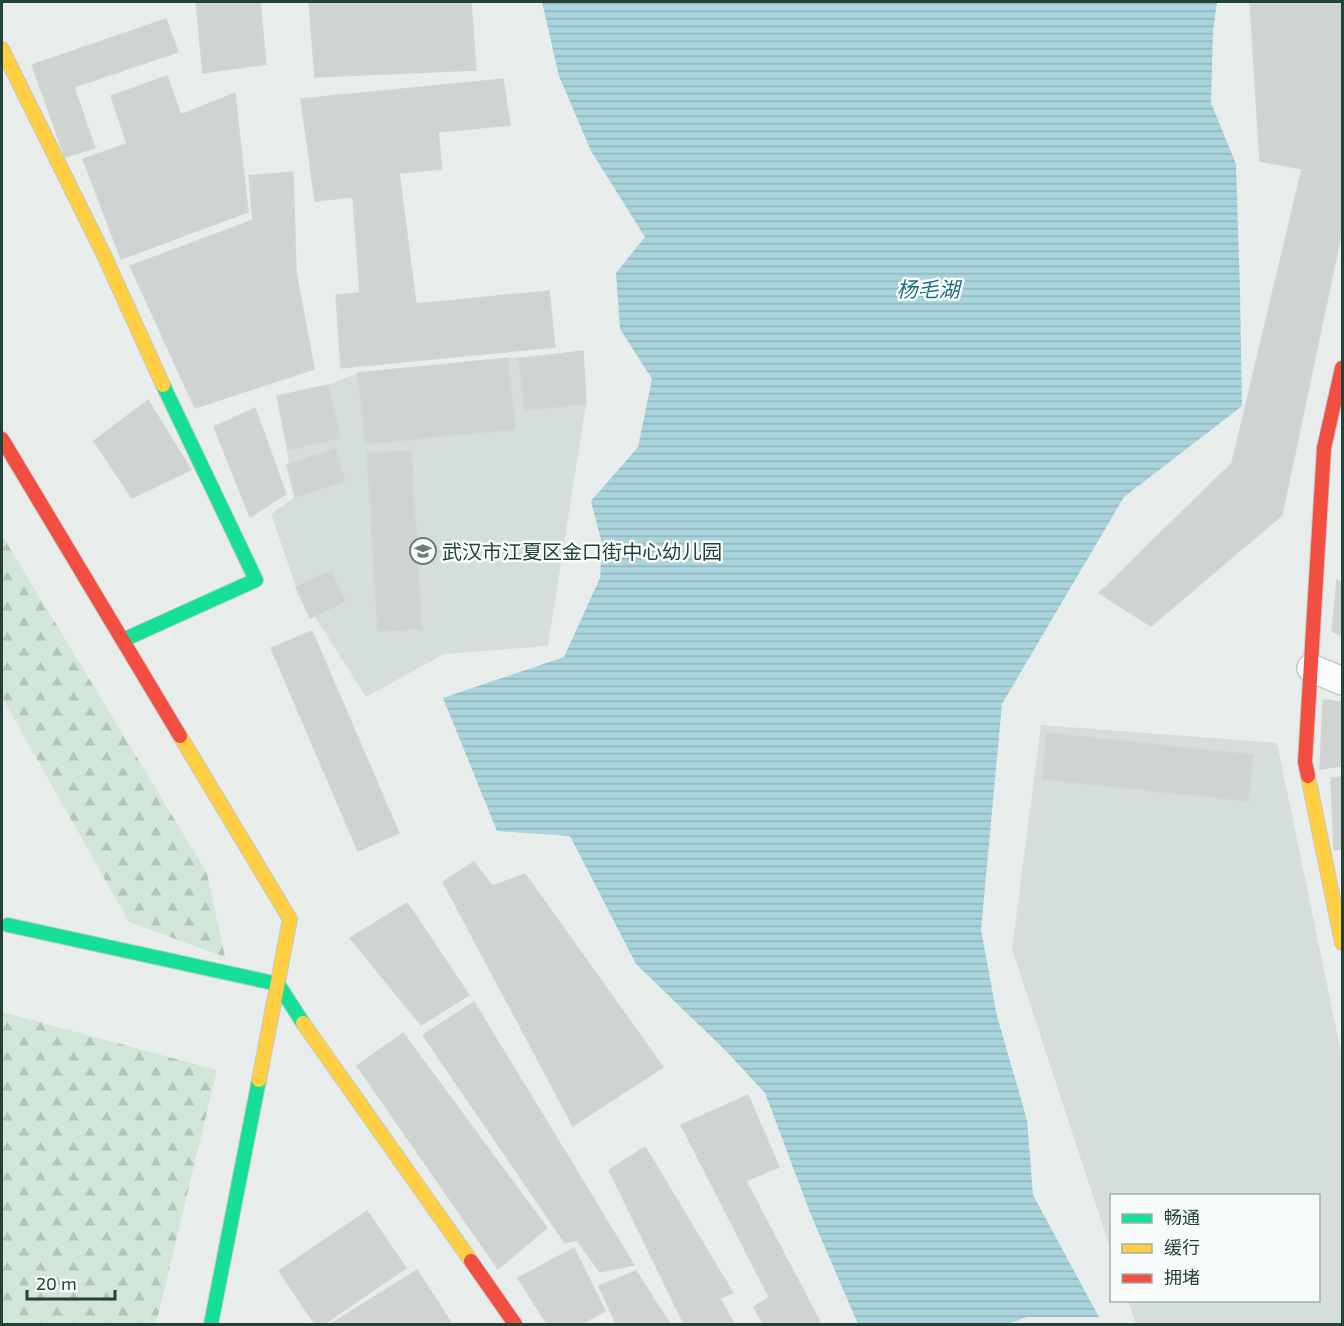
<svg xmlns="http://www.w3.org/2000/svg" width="1344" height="1326" font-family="'Exo 2','Noto Sans SC',sans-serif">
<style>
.built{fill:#d6dedb}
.forest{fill:url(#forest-firs)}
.water{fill:url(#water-rules)}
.building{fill:#cfd4d2;stroke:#d1d6d4;stroke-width:1.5}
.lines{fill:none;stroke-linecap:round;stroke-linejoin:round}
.street-casing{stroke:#c5cac8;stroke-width:30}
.fast-casing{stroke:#c3cbc8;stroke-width:16}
.slow-casing{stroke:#c3cbc8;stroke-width:16}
.jam-casing{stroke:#c3cbc8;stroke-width:16}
.street{stroke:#fcfcfc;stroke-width:27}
.fast{stroke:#16e098;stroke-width:14}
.slow{stroke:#ffcf43;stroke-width:14}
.jam{stroke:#f24e42;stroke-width:14}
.labels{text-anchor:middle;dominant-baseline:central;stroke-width:5;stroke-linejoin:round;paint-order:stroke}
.poi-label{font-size:20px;fill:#24423a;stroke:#f7fbf9;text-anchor:start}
.water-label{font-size:21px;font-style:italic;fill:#1c6f80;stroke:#f7fbf9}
</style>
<defs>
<pattern id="forest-firs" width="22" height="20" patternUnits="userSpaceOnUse" patternTransform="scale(1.5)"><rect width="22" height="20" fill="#d1e6d8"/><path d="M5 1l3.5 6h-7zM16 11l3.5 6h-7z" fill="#b3c6ba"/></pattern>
<pattern id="water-rules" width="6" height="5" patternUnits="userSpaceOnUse" patternTransform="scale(1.5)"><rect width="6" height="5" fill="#a9d4db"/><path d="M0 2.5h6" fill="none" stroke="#91b7bd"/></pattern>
</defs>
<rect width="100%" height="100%" fill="#e8edeb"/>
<!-- built -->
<g class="built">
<polygon points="583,351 586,404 548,646 444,654 366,697 296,587 271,514 295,497 277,396 328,385 358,373"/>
<polygon points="1041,725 1277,743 1342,1057 1342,1324 1136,1324 1128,1301 1318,1300 1318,1196 1112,1196 1111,1251 1012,949"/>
</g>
<!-- forest -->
<g class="forest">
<polygon points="2,535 207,873 225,957 129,922 2,697"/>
<polygon points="2,1012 217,1070 156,1324 2,1324"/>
</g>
<!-- water -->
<polygon class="water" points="542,2 1217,2 1213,31 1211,103 1236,164 1240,291 1242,406 1124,497 1002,704 981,930 997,1016 1027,1120 1033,1195 1099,1317 1027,1317 1008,1324 858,1324 811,1215 765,1093 727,1052 636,964 570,836 497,831 443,698 564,657 600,578 602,544 591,501 638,447 652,379 620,329 616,273 645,237 591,151 559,76"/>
<!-- building -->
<g class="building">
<polygon points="196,2 260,2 266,64 203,73"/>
<polygon points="309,2 471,2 476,70 315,77"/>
<polygon points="1250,2 1342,2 1342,230 1282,515 1151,626 1099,593 1232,463 1302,169 1260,161"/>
<polygon points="166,19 178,52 74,87 95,148 65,157 32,65"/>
<polygon points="167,76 181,115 235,93 248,212 121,259 83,159 127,144 111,96"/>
<polygon points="503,79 510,125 438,132 442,169 399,173 416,304 549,291 555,347 341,368 336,295 360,293 353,197 315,201 301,99"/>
<polygon points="293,172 296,272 314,369 195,408 130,266 253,220 249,176"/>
<polygon points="583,351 586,404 524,410 519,359"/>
<polygon points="508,358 515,429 365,444 358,373"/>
<polygon points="328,385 340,438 288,450 277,396"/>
<polygon points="148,400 191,470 132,498 94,441"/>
<polygon points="255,408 286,494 250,517 214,427"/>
<polygon points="336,449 345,481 295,497 287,465"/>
<polygon points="411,451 422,629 378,631 367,453"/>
<polygon points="331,571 345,602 310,618 296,587"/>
<polygon points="1337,580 1342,583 1342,636 1332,631"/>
<polygon points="312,631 399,833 358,851 271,648"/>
<polygon points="1323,700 1342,702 1342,766 1320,769"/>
<polygon points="1047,733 1253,755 1248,801 1042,779"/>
<polygon points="1342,777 1342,849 1334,850 1331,778"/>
<polygon points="474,862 492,886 525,874 663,1067 573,1126 443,882"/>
<polygon points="407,903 469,995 421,1025 350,938"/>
<polygon points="474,1002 634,1265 600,1272 577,1240 565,1243 423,1035"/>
<polygon points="403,1033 547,1228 498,1269 357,1066"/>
<polygon points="748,1095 779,1167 746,1181 821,1324 763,1324 754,1307 769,1297 681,1125"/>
<polygon points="645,1147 733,1293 720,1298 734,1324 684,1324 609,1170"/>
<polygon points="367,1211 406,1268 324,1324 315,1324 279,1271"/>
<polygon points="574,1248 605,1311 581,1324 547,1324 518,1278"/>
<polygon points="417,1270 452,1324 331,1324"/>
<polygon points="636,1271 670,1324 616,1324 599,1286"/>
</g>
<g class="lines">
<defs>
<polyline id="street" points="1311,668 1342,681"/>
<g id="fast">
<polyline points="123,640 256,580 163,385"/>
<polyline points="8,925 278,984 303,1023"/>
<polyline points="211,1324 259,1080"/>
</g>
<g id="slow">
<polyline points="2,49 104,255 163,385"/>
<polyline points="180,736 290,919 259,1080"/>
<polyline points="1308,776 1342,943"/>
<polyline points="303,1023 471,1261"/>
</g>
<g id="jam">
<polyline points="2,439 180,736"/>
<polyline points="1308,776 1305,762 1324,448 1342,368"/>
<polyline points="471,1261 515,1324"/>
</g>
</defs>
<!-- street casing -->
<use href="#street" class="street-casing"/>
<!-- fast casing -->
<use href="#fast" class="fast-casing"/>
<!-- slow casing -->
<use href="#slow" class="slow-casing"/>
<!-- jam casing -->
<use href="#jam" class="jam-casing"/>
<!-- street -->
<use href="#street" class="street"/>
<!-- fast -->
<use href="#fast" class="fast"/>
<!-- slow -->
<use href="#slow" class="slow"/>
<!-- jam -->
<use href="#jam" class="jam"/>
</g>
<!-- icons -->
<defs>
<symbol id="school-ring" viewBox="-11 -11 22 22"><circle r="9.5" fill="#f7fbf9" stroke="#697e78" stroke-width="1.5"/><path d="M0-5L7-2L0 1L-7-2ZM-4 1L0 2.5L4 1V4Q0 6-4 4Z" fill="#697e78"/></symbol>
</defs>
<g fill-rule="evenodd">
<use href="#school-ring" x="408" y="536" width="30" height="30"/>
</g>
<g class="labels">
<!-- poi labels -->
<g class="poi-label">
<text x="442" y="551">武汉市江夏区金口街中心幼儿园</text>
</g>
<!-- water labels -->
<g class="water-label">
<text x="928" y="288">杨毛湖</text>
</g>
</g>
<!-- border -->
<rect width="1344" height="1326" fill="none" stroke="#24423a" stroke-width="6"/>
<!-- legend -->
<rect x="1110" y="1194" width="210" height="108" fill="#f7fbf9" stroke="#a3b1ad" stroke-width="1.5"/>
<rect x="1122" y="1214" width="30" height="9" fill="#16e098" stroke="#a3b1ad" stroke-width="1.5"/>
<text x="1164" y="1224" font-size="18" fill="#24423a">畅通</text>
<rect x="1122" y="1244" width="30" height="9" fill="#ffcf43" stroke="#a3b1ad" stroke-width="1.5"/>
<text x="1164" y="1254" font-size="18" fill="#24423a">缓行</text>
<rect x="1122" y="1274" width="30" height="9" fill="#f24e42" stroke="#a3b1ad" stroke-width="1.5"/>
<text x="1164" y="1284" font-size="18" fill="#24423a">拥堵</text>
<!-- scale -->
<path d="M27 1290v9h88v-9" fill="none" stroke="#24423a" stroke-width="3"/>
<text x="36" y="1290" font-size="18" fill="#24423a" stroke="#f7fbf9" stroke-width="4.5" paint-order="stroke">20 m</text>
</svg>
